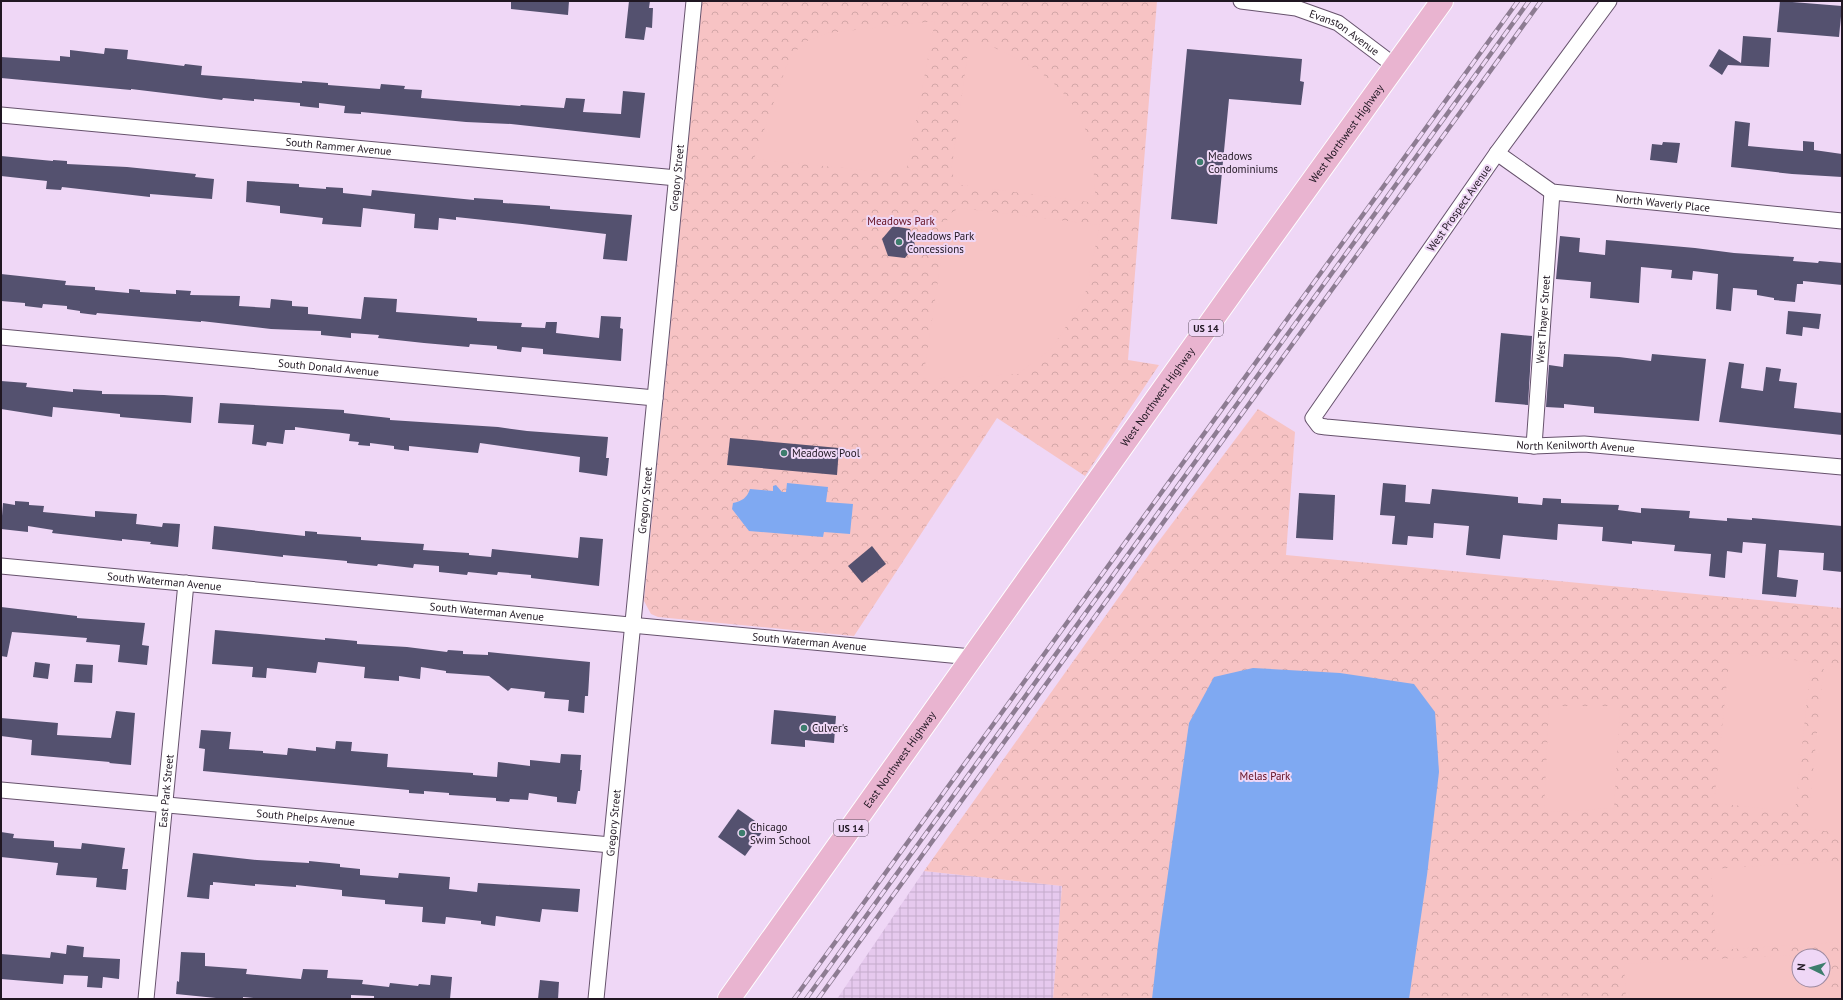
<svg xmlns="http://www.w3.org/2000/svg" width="1843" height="1000" font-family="'PT Sans',sans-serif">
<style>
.industrial{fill:url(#industrial-grid)}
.park{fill:url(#park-crowns);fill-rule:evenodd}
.garden{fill:#f7c3c4;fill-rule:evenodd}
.water{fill:#7fa9f2}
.building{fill:#54516f}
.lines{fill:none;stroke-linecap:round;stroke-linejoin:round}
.minor-casing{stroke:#66526c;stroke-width:17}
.primary-casing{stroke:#fff;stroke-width:24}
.minor{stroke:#fff;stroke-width:15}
.primary{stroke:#e9b4d0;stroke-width:22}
.rail-casing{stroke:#8d7c92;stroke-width:4.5}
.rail{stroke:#efd7f6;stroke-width:3;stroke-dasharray:9;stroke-linecap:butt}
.poi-dot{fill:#3d7d6d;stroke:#efd7f6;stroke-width:1.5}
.labels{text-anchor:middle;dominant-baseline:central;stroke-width:4;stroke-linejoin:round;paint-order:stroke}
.shield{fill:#efd7f6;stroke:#5e5162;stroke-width:1}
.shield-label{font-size:10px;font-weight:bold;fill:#201722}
.street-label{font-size:11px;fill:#201722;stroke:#efd7f6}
.poi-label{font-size:11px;fill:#201722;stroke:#efd7f6;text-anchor:start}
.park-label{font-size:11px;fill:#620d1e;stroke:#efd7f6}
</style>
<defs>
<pattern id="industrial-grid" width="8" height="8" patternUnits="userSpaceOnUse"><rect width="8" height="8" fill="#e6c9ee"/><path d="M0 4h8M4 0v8" fill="none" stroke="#c5accc"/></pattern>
<pattern id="park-crowns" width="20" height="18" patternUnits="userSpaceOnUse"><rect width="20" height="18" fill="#f7c3c4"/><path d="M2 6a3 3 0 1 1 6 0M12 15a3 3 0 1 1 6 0" fill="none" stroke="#d3a7a8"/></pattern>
</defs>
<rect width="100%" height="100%" fill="#efd7f6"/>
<!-- industrial -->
<polygon class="industrial" points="924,871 1062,886 1053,999 837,999"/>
<!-- park -->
<g class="park">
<polygon points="702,1 1157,1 1128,360 1159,365 1085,476 997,418 854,636 658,617 651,614 644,601"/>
<path d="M1258 409 1295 432 1286 555 1842 608V999H1053L1062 886 924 871 1153 549ZM1799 956H1823V980H1799Z"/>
</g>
<!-- garden -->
<g class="garden">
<polygon points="935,21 907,168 893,173 754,159 790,56 807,41 828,33"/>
<path d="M970 38C1020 57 1071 81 1088 137 1094 155 1094 184 1096 203L961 185 951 172Z"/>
<polygon points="959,208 1100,225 1084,299 1051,349 1018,374 923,379 948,215"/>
<polygon points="1730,653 1811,662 1795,812 1714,803"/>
<polygon points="1824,666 1842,668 1842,833 1807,829"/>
<polygon points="1549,706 1620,706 1614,808 1544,812"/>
<polygon points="1842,861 1842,942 1716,950 1711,869"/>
<path d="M1828 953 1830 999H1626L1624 964ZM1799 956H1823V980H1799Z"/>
</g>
<!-- water -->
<g class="water">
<path d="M787 483 828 487 826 502 853 504 850 534 824 532 823 537 749 531 732 509 733 503C742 501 747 498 750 489L773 491V486L776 485 782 492H786Z"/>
<polygon points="1253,668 1340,673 1414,684 1435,712 1439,772 1427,875 1409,999 1152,999 1158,945 1189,723 1214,677"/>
</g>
<!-- building -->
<g class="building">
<polygon points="511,1 569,1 568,15 511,9"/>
<polygon points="629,1 650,1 649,8 653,8 652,28 646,27 644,40 625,38"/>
<polygon points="1780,1 1842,6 1839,37 1777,32"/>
<polygon points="1743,36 1771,38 1769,67 1728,65 1722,75 1709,66 1719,49 1741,63"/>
<polygon points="105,48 128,50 127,59 184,66 185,64 202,66 201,75 302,83 302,81 328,83 328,85 380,89 381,84 405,86 404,89 422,90 421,98 520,106 521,105 564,108 566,98 585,99 583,112 621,114 623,91 645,93 640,138 511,124 466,122 361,112 361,114 344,113 345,106 319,103 319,108 300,106 300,103 254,99 254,101 223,98 222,100 131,89 131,90 1,78 1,57 60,61 60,56 70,57 70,50 104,54"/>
<polygon points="1187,49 1302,59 1300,81 1304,82 1301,105 1229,99 1217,224 1171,219"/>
<polygon points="1735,121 1750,123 1748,146 1803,151 1803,141 1814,142 1814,150 1842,154 1842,177 1792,174 1731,167"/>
<polygon points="1663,142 1680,143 1677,163 1650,160 1652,144 1662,145"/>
<polygon points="1,156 53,161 53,160 67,161 67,164 127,167 196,174 195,177 214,179 212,199 150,194 150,197 62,187 61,190 46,189 47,181 1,176"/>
<polygon points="247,181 299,184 299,187 326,189 326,187 343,188 343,193 371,196 372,190 474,200 474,198 503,200 503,203 550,206 550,209 632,215 627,261 603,259 606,234 522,224 456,217 456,220 439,218 438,230 414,228 415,214 363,208 361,227 322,224 323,218 280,213 280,206 246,202"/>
<polygon points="893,226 910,229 915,245 905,258 888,256 882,239"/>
<polygon points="1560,236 1580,238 1579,252 1605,255 1606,240 1695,248 1734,253 1794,257 1793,261 1818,263 1819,261 1842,263 1842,285 1803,281 1803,284 1797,284 1795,302 1774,300 1774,298 1757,295 1757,290 1733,288 1731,311 1716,309 1718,274 1693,271 1692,280 1671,278 1672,270 1641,267 1639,303 1590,298 1591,282 1556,279"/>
<polygon points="1,274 66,281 65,285 95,287 95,290 129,293 129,289 140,290 140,292 176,294 176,290 191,291 190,295 240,296 239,306 270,308 271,299 292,301 292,306 308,307 308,314 361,319 364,297 397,299 396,312 477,318 477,321 522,323 521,327 545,328 546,322 557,322 556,333 599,338 601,316 621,317 620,328 623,329 621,361 543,354 543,349 522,347 521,352 497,349 497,346 470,344 469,347 424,343 378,338 379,335 351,333 351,338 321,335 321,331 271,329 201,321 201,322 97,313 96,315 80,313 80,311 67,309 67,306 43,304 42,308 25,306 25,303 1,301"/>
<polygon points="1788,311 1821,314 1819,329 1803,327 1802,336 1786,334"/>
<polygon points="1501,333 1532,336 1528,405 1495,402"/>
<polygon points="1564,354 1619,357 1651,361 1652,354 1706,359 1699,421 1594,413 1594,407 1564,404 1564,408 1546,407 1549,365 1563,367"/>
<polygon points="1729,362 1744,364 1741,388 1763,391 1766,367 1781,369 1779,381 1797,383 1794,408 1842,413 1842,435 1719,422"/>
<polygon points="1,381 27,383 26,387 73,392 73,389 102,391 102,394 164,395 193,397 191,423 120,417 120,414 53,407 52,417 1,409"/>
<polygon points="220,403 344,410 344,413 390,418 390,420 498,427 527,431 608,437 606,458 609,458 607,476 579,472 580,457 480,443 478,453 409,446 409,451 394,449 394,446 370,443 370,446 358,445 359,442 349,441 350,434 295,427 295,430 285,430 283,444 267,442 266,446 252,444 254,425 218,423"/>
<polygon points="730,438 839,448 837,475 727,465"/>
<polygon points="1383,483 1406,485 1405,502 1430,504 1432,489 1518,497 1518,503 1542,505 1543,498 1561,499 1561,503 1619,505 1618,510 1641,513 1641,508 1690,511 1689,518 1727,521 1727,518 1752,520 1752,518 1842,526 1842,572 1823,570 1824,553 1779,550 1777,577 1798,580 1796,597 1762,594 1766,544 1743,542 1742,553 1727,551 1725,578 1709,576 1711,554 1674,551 1675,545 1632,541 1632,544 1602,541 1603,527 1558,524 1557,540 1503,535 1500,559 1466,555 1469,526 1434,523 1433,538 1408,536 1407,545 1392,544 1395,516 1380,515"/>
<polygon points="1299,493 1335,495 1333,540 1296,538"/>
<polygon points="15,501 29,502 29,505 44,506 43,512 95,517 95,511 137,514 136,524 162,527 163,523 180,524 178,547 150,544 151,542 122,539 122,541 52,533 53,530 28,526 28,532 1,529 3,503 15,505"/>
<polygon points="214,526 305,536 305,531 317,532 317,534 361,537 361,540 424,544 423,550 469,553 469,555 491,557 492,549 578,558 580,537 603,539 599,586 531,578 531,575 498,572 497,575 468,572 467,575 439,572 439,566 414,564 413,568 378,564 377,566 347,563 347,561 283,555 283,557 212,549"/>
<polygon points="872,546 886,564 862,583 848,566"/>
<polygon points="1,607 77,616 77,618 145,623 142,645 149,646 147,665 118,662 120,645 86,642 87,638 12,632 7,657 1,656"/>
<polygon points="215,630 325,640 325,638 357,641 357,644 407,647 447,652 448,650 463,651 463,654 488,655 488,652 590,662 588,696 585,696 584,713 568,711 569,700 544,698 545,692 511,688 508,691 489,676 446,673 446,671 421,667 420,679 399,676 399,681 364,678 365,667 318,662 316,673 267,668 266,678 252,677 253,667 212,664"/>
<polygon points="35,662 50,664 48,679 33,677"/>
<polygon points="76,664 93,665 92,683 74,682"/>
<polygon points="774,710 836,716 834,743 805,740 805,747 771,744"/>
<polygon points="116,711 135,713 131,765 109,763 110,762 31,755 32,740 1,736 1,718 58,723 57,735 111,738"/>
<polygon points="201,730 231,732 229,749 263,751 263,753 287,755 288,748 316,751 316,747 335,749 336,741 352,742 351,751 388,754 387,767 473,773 473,775 497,777 498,762 530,766 530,760 560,763 561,754 581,755 580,770 582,770 580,791 578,791 576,804 557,802 557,797 529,793 528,800 510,799 509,802 496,801 496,798 449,795 449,793 424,791 424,794 409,793 409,790 203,771 205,749 199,748"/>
<polygon points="738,809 765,828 745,856 718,837"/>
<polygon points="1,832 14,834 13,838 54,841 54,847 81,849 82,843 125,848 122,869 128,869 126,890 96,887 97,878 56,875 58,863 1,857"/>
<polygon points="193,853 257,860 309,863 309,861 340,864 340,867 360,869 360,875 398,878 399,873 450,877 449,889 477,892 478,883 580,889 578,912 542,909 540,922 496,916 495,926 481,924 481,921 446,917 445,924 422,922 423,907 385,904 385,900 342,896 342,890 296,885 296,887 255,884 255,886 213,882 213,885 210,885 209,899 187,897"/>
<polygon points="67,945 84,947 83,957 120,959 119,979 103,977 102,988 87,987 88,976 64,975 63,984 1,979 1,954 50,958 51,952 66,954"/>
<polygon points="181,952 205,953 205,966 247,969 246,974 301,979 303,969 328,970 327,978 363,980 362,984 389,987 390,983 418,986 419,984 430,985 431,975 452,977 450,999 374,999 374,996 351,995 351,999 263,999 243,997 243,999 226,999 176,994 177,981 179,982"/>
<polygon points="540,980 559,982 558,999 538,999"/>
</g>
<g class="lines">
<defs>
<g id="minor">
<path id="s1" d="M1241 1 1296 8 1338 23 1395 66"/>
<path id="s2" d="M1609 1 1497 153 1313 418 1319 426 1326 427 1534 446 1584 444 1842 467"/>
<path id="s3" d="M1 115 677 178"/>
<path id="s4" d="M1497 153 1552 192 1842 221"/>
<path id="s5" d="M1 337 655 398"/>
<path id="s6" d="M1534 446 1552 192"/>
<path id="s7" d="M1 566 972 657"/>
<path id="s8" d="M1 790 611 845"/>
<path id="s9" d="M146 999 186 583"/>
<path id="s10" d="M596 999 694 1"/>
</g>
<g id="primary">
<path id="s11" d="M729 999 1240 281 1442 1"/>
</g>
</defs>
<!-- minor casing -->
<use href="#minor" class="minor-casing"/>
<!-- primary casing -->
<use href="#primary" class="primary-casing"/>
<!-- minor -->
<use href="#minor" class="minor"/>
<!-- primary -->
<use href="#primary" class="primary"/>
<defs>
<g id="rail">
<polyline points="794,999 1518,1"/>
<polyline points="806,999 1529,1"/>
<polyline points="818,999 1541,1"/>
</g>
</defs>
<!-- rail casing -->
<use href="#rail" class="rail-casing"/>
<!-- rail -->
<use href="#rail" class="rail"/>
</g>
<!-- markers -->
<g class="poi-dot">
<circle cx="1200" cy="162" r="4"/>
<circle cx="899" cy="242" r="4"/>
<circle cx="784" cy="453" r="4"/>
<circle cx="804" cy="728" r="4"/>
<circle cx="742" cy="833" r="4"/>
</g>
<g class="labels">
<!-- shield labels -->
<g class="shield">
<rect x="1189" y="320" width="34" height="16" rx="3"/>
<rect x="834" y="820" width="34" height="16" rx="3"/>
</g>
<g class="shield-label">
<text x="1206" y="328">US 14</text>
<text x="851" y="828">US 14</text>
</g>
<!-- street labels -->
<g class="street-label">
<text stroke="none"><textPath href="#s1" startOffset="110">Evanston Avenue</textPath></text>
<text stroke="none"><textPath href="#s11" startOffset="1063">West Northwest Highway</textPath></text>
<text stroke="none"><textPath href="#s3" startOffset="339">South Rammer Avenue</textPath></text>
<text stroke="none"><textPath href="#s10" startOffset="825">Gregory Street</textPath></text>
<text stroke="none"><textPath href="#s4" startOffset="179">North Waverly Place</textPath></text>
<text transform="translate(1459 208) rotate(-55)">West Prospect Avenue</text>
<text stroke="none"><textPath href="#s6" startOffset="127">West Thayer Street</textPath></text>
<text stroke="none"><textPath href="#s5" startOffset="329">South Donald Avenue</textPath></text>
<text stroke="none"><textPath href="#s11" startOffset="739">West Northwest Highway</textPath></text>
<text stroke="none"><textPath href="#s2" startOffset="779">North Kenilworth Avenue</textPath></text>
<text stroke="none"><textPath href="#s10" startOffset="501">Gregory Street</textPath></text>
<text stroke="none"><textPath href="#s7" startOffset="164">South Waterman Avenue</textPath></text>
<text stroke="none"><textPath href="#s7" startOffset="488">South Waterman Avenue</textPath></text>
<text stroke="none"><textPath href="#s7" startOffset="812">South Waterman Avenue</textPath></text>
<text stroke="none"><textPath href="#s11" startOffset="294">East Northwest Highway</textPath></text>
<text stroke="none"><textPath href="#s9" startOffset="209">East Park Street</textPath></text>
<text stroke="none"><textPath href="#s8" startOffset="306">South Phelps Avenue</textPath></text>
<text stroke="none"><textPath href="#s10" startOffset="177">Gregory Street</textPath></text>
</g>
<!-- poi labels -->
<g class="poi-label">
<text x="1208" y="156">Meadows<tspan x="1208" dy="13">Condominiums</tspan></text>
<text x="907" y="236">Meadows Park<tspan x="907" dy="13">Concessions</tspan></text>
<text x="792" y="453">Meadows Pool</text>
<text x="812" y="728">Culver's</text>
<text x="750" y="827">Chicago<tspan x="750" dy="13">Swim School</tspan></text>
</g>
<!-- park labels -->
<g class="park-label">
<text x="901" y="221">Meadows Park</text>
<text x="1265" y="776">Melas Park</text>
</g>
</g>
<!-- border -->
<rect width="1843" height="1000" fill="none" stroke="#201722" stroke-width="4"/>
<!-- north arrow -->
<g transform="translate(1811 968) rotate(275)"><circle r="19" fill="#efd7f6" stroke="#9c8aa1"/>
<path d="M0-3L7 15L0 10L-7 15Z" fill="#3d7d6d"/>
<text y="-6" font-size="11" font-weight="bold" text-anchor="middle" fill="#201722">N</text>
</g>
</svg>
